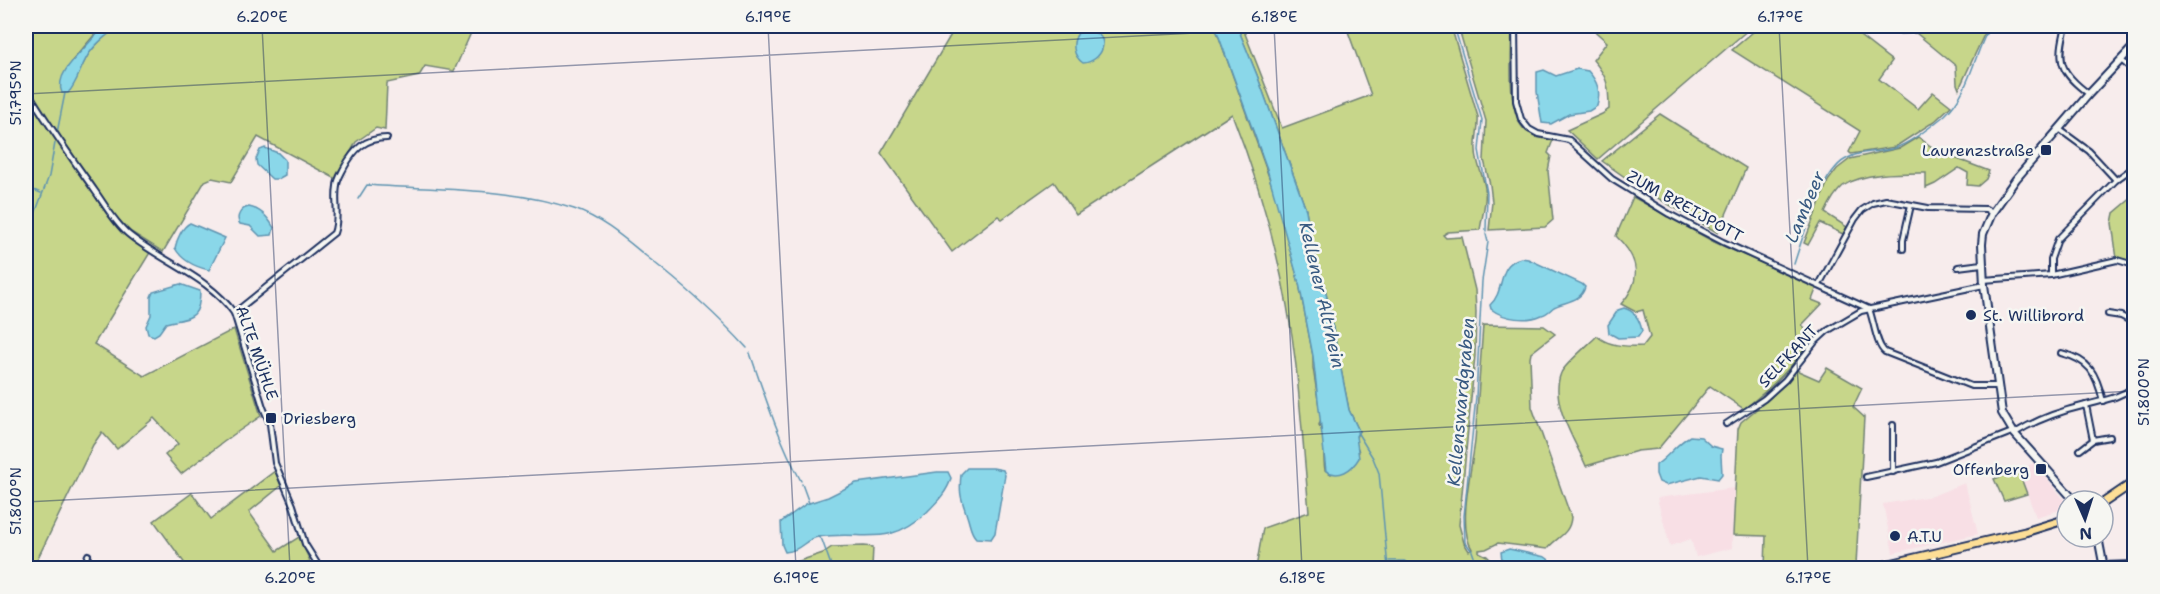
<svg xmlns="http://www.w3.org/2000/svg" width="2160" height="594" font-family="'Shantell Sans',sans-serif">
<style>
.built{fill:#f8dfe5}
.green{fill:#c7d68a;stroke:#718274;stroke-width:1.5}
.water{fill:#8ad7e9;stroke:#5e94b1;stroke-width:1.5}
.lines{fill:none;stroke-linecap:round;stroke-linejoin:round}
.stream{stroke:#5e94b1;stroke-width:1.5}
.street-casing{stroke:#1b2f5e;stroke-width:8}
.secondary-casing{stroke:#1b2f5e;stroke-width:10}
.primary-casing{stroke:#1b2f5e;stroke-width:11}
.street{stroke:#f6f6f2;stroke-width:4}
.secondary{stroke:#f6f6f2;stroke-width:6}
.primary{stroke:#fdde96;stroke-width:7}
.ticks{fill:none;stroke:#1b2f5e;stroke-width:1.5;stroke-opacity:0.45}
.poi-dot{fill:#1b2f5e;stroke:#f6f6f2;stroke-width:2}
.labels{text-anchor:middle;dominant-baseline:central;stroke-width:5;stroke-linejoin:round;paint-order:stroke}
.poi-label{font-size:16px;fill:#1b2f5e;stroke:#f6f6f2;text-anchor:start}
.street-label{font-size:16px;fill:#1b2f5e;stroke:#f6f6f2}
.water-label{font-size:18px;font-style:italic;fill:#375981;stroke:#f6f6f2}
.neatline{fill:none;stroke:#1b2f5e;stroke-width:2}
.ticks-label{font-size:15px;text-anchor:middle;fill:#1b2f5e}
</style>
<rect width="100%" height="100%" fill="#f7ecec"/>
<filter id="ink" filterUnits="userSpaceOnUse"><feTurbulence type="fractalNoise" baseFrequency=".0167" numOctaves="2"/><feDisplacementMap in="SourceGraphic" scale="12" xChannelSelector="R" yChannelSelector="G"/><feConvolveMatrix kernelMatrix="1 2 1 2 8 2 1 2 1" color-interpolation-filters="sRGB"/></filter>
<g filter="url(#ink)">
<!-- built -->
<g class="built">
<polygon points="2034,463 2067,503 2067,507 2063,509 2036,517 2018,470"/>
<polygon points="1965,483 1978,534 1893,553 1883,504 1932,496"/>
<polygon points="1734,488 1732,548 1696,557 1691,539 1670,546 1657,498"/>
</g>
<!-- green -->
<g class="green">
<polygon points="26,26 102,26 72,61 81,68 89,53 108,32 119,26 474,26 454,71 425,66 419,76 387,83 385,130 376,128 356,142 336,179 258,137 231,182 212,178 205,181 163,252 131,232 115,216 70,155 26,86"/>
<path d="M956 26H1215L1275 194 1299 283 1313 356V368L1321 419 1319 425C1327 437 1322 456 1325 470L1331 474 1359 452C1356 444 1354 438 1359 431L1349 410 1325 288 1312 244 1306 210 1257 75 1237 26H1242L1282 128 1371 95 1346 26H1451L1478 117C1479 129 1475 139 1476 150 1476 164 1483 174 1485 188 1487 202 1482 216 1480 230L1448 232 1443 235 1446 238 1462 237 1475 290 1476 312 1475 356 1459 525 1464 543 1469 551 1472 549C1457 527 1472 468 1475 441 1478 402 1480 364 1483 325L1544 326 1555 334 1531 353 1530 358 1532 407 1571 517C1570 535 1556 537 1547 549L1498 543 1486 549 1479 550V552L1487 556 1499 568H1256L1263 528 1309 512C1305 463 1301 415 1296 366 1286 280 1264 195 1232 114L1076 215 1054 182 1002 219 998 216 952 252 881 153Z"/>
<path d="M1458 26H1512C1512 50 1505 114 1526 131 1534 136 1544 138 1553 140L1548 153 1551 156 1548 171 1553 220 1545 227 1489 230 1492 202 1490 185 1484 160 1486 121Z"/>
<path d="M1589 26H1743L1749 29 1598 159 1567 130 1602 114 1609 109C1609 87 1608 77 1593 60L1607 42Z"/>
<polygon points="1760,26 1847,26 1892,61 1879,79 1918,109 1933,92 1951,106 1935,121 1895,147 1851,154 1849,152 1860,131 1732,50"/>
<polygon points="1894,26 1988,26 1959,89 1957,84 1956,66 1916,33 1900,34"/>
<polygon points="26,92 50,131 114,221 125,234 151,251 94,344 144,376 234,329 261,416 233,435 181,474 165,455 178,444 154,418 117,449 102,432 93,445 33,568 26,568"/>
<polygon points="1660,114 1746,168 1718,233 1642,189 1602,161"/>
<path d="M1918 137 1939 152 1989 171 1986 179 1978 186 1967 185 1968 173 1959 168 1935 184 1926 188V173C1902 173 1864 172 1843 186 1835 193 1829 204 1825 213L1847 227 1843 234 1820 223 1808 245 1804 243 1828 181 1837 169 1850 159 1900 148Z"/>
<polygon points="2134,196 2134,262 2117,259 2112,223 2114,213"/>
<path d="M1633 197 1714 242 1817 287 1812 300 1822 304 1802 325 1814 337C1791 368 1775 385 1744 409L1710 386 1658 449 1637 451 1586 466C1575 440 1549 402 1561 373 1564 365 1589 344 1597 336 1608 346 1628 347 1643 346L1650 337 1643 310 1636 312 1621 304C1643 280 1639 258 1616 236Z"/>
<polygon points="1827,368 1862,388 1853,407 1864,417 1856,565 1844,568 1765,568 1766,536 1733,535 1738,429 1741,422 1770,398 1796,370 1819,380"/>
<polygon points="2018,470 2027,494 2004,501 1994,479"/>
<polygon points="275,471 281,486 249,512 277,551 299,537 310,561 300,568 188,568 154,521 192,493 211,519"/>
<polygon points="864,546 873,547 872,568 782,568 781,567 823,553 832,547"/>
</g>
<!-- water -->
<g class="water">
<path d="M102 26H119C109 34 99 40 91 51 81 63 79 81 68 93H62C52 70 93 45 102 26Z"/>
<path d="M1215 26H1237L1257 75 1306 210 1312 244 1325 288 1349 410 1359 431 1356 436 1359 458C1352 470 1339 479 1326 471L1313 356 1299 283 1267 169Z"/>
<path d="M1090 31C1113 36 1102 62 1083 63 1073 56 1071 43 1078 33Z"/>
<path d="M1577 69 1588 71C1598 82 1601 92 1597 106L1589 111 1569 114 1551 124 1542 123 1537 92V72L1544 70 1556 76Z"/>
<polygon points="265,148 278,153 285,160 285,175 278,179 272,179 257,165 256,159 260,150"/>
<path d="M249 207C261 209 268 217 274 228L272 235 260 236 250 226 240 224C235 217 241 208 249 207Z"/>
<path d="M190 223 225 238 209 270C196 267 182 261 175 248 177 239 182 227 190 223Z"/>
<path d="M1521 258 1528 259 1582 284 1585 287C1581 302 1566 301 1554 307 1550 310 1547 314 1542 315 1527 322 1504 319 1491 309L1490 305C1506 291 1496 264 1521 258Z"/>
<path d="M180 284 200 291C200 322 188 317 166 323L159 333 154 336 148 334 146 326 151 315V297L153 292Z"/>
<path d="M1624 308C1635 311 1640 320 1642 331L1638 337 1618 338 1609 333 1608 325 1618 310Z"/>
<path d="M1690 436 1701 437 1711 446 1722 449 1721 456 1722 474 1718 479 1701 476 1666 485 1659 482 1656 474V465C1668 457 1677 443 1690 436Z"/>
<path d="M967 468H993L1003 470 1005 475 995 533 991 539 976 538C970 532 970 524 967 516 961 497 959 495 961 474Z"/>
<path d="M937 472H948L951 478C948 491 937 502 927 512 887 549 865 530 818 537 805 539 801 551 785 552L782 545 781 522 806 504 828 497 856 483Z"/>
<polygon points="1509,549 1545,557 1548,559 1551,564 1547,568 1503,568 1501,552"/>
</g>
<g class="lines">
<!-- stream -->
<g class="stream">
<polyline points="1454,26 1482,120 1479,150 1487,193 1486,231"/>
<polyline points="57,133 65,93"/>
<polyline points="26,187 41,193"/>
<path d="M358 199 367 185C435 190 508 187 574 209 601 218 624 238 646 256 682 284 716 314 747 348"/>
<polyline points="26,238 49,176 55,143"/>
<path d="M1794 264C1803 237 1821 172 1846 159 1861 150 1879 153 1895 148 1910 143 1933 125 1945 115 1970 92 1974 54 1990 26"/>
<path d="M750 353C765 397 779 440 801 481"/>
<polyline points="1357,432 1373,458 1379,473 1388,568"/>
<polyline points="802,484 809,503"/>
<polyline points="818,537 822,540 832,568"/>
<polyline points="1389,561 1404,561 1414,565"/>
<polyline points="1417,566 1424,568"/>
<polyline points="1478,568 1472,551 1465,542 1464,516 1476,397 1482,281 1488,242 1486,234"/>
</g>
<defs>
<g id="street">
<polyline points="1515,26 1516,101 1521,119 1529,129 1538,134 1569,140 1612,179 1669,214 1723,242 1869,309"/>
<path d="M2066 26C2057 61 2059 72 2089 94"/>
<polyline points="2121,60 2134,71"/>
<path d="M26 88C47 124 71 157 95 191 105 205 115 223 128 234 162 262 209 277 234 313L263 407 270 424 275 463 293 505 305 544 320 568"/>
<polyline points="2059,129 2089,151 2116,180"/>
<polyline points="1903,249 1903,240 1911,205"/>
<polyline points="1958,267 1982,264"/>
<polyline points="2051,275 2051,259 2058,239 2116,180 2134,167"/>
<polyline points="1983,280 2051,275 2117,260 2134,265"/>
<polyline points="1819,285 1855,219 1862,210 1873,203 1886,200 1928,208 1986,209 1992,213"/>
<path d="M1869 309C1874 321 1876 345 1885 352L1971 386H1997"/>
<path d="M234 313 334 233C340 217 334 202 337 186 337 180 341 174 344 168 354 149 365 138 387 138"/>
<polyline points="2108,314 2121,316 2134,323"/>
<path d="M2061 353C2090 360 2096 373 2103 401"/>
<polyline points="1726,424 1764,399 1785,380 1815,342 1827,331 1861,311 1984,285"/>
<path d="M2015 433C2037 419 2061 411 2086 405 2104 400 2119 398 2134 387"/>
<polyline points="2093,440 2110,437"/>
<polyline points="2080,450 2093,440 2086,405"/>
<polyline points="1893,472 1893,425"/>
<polyline points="1866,477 1936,462 2012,432"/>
<polyline points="1933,555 1937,568"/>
<polyline points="2103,565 2134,564"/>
<polyline points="83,568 88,555"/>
</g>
<g id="secondary">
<polyline points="2075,501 2014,433 2002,413 1984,285 1982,244 1983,234 1992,213 2016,179 2089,94 2134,46"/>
<polyline points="2098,537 2104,568"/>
</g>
<g id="primary">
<polyline points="2103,503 2134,482"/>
<polyline points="1873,568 2025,532 2067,519"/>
</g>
</defs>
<!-- street casing -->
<use href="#street" class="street-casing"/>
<!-- secondary casing -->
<use href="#secondary" class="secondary-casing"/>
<!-- primary casing -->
<use href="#primary" class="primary-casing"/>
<!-- street -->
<use href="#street" class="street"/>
<!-- secondary -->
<use href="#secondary" class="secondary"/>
<!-- primary -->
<use href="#primary" class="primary"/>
</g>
</g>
<!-- ticks -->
<path class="ticks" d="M262 26 290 568M768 26 796 568M1274 26 1302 568M1779 26 1808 568M26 94 1328 26M26 502 2134 391"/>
<!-- markers -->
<g class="poi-dot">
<rect x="2040" y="144" width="12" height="12" rx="3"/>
<circle cx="1971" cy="315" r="6"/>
<rect x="265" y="412" width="12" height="12" rx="3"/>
<rect x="2035" y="463" width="12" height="12" rx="3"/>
<circle cx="1895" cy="536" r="6"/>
</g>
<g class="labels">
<!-- poi labels -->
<g class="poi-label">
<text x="2034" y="150" text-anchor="end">Laurenzstraße</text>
<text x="1983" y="315">St. Willibrord</text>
<text x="283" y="418">Driesberg</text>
<text x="2029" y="469" text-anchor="end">Offenberg</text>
<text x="1907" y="536">A.T.U</text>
</g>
<!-- street labels -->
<g class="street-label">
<text transform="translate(1685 206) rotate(29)">ZUM BREIJPOTT</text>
<text transform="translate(257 353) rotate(71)">ALTE MÜHLE</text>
<text transform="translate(1788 356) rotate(-47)">SELFKANT</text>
</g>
<!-- water labels -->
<g class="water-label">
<text transform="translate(1805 207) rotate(-67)">Lambeer</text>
<text transform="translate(1322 295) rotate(77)">Kellener Altrhein</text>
<text transform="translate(1461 402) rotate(-85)">Kellenswardgraben</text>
</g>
</g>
<!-- margin -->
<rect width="2160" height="594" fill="none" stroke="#f6f6f2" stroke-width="66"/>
<!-- north arrow -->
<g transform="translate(2085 519) rotate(177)"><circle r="28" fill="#f6f6f2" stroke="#9ea6b7" stroke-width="1.5"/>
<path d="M0-4.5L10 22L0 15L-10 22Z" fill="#1b2f5e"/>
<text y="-9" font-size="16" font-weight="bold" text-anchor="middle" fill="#1b2f5e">N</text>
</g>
<rect x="33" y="33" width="2094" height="528" class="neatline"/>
<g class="ticks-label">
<text x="262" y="22">6.20°E</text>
<text x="768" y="22">6.19°E</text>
<text x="1274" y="22">6.18°E</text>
<text x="1780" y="22">6.17°E</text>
<text transform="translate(16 93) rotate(-90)" y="5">51.795°N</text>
<text transform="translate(2144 392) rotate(-90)" y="5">51.800°N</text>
<text transform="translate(16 501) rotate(-90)" y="5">51.800°N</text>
<text x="290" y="583">6.20°E</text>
<text x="796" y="583">6.19°E</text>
<text x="1302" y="583">6.18°E</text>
<text x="1808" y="583">6.17°E</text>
</g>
</svg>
